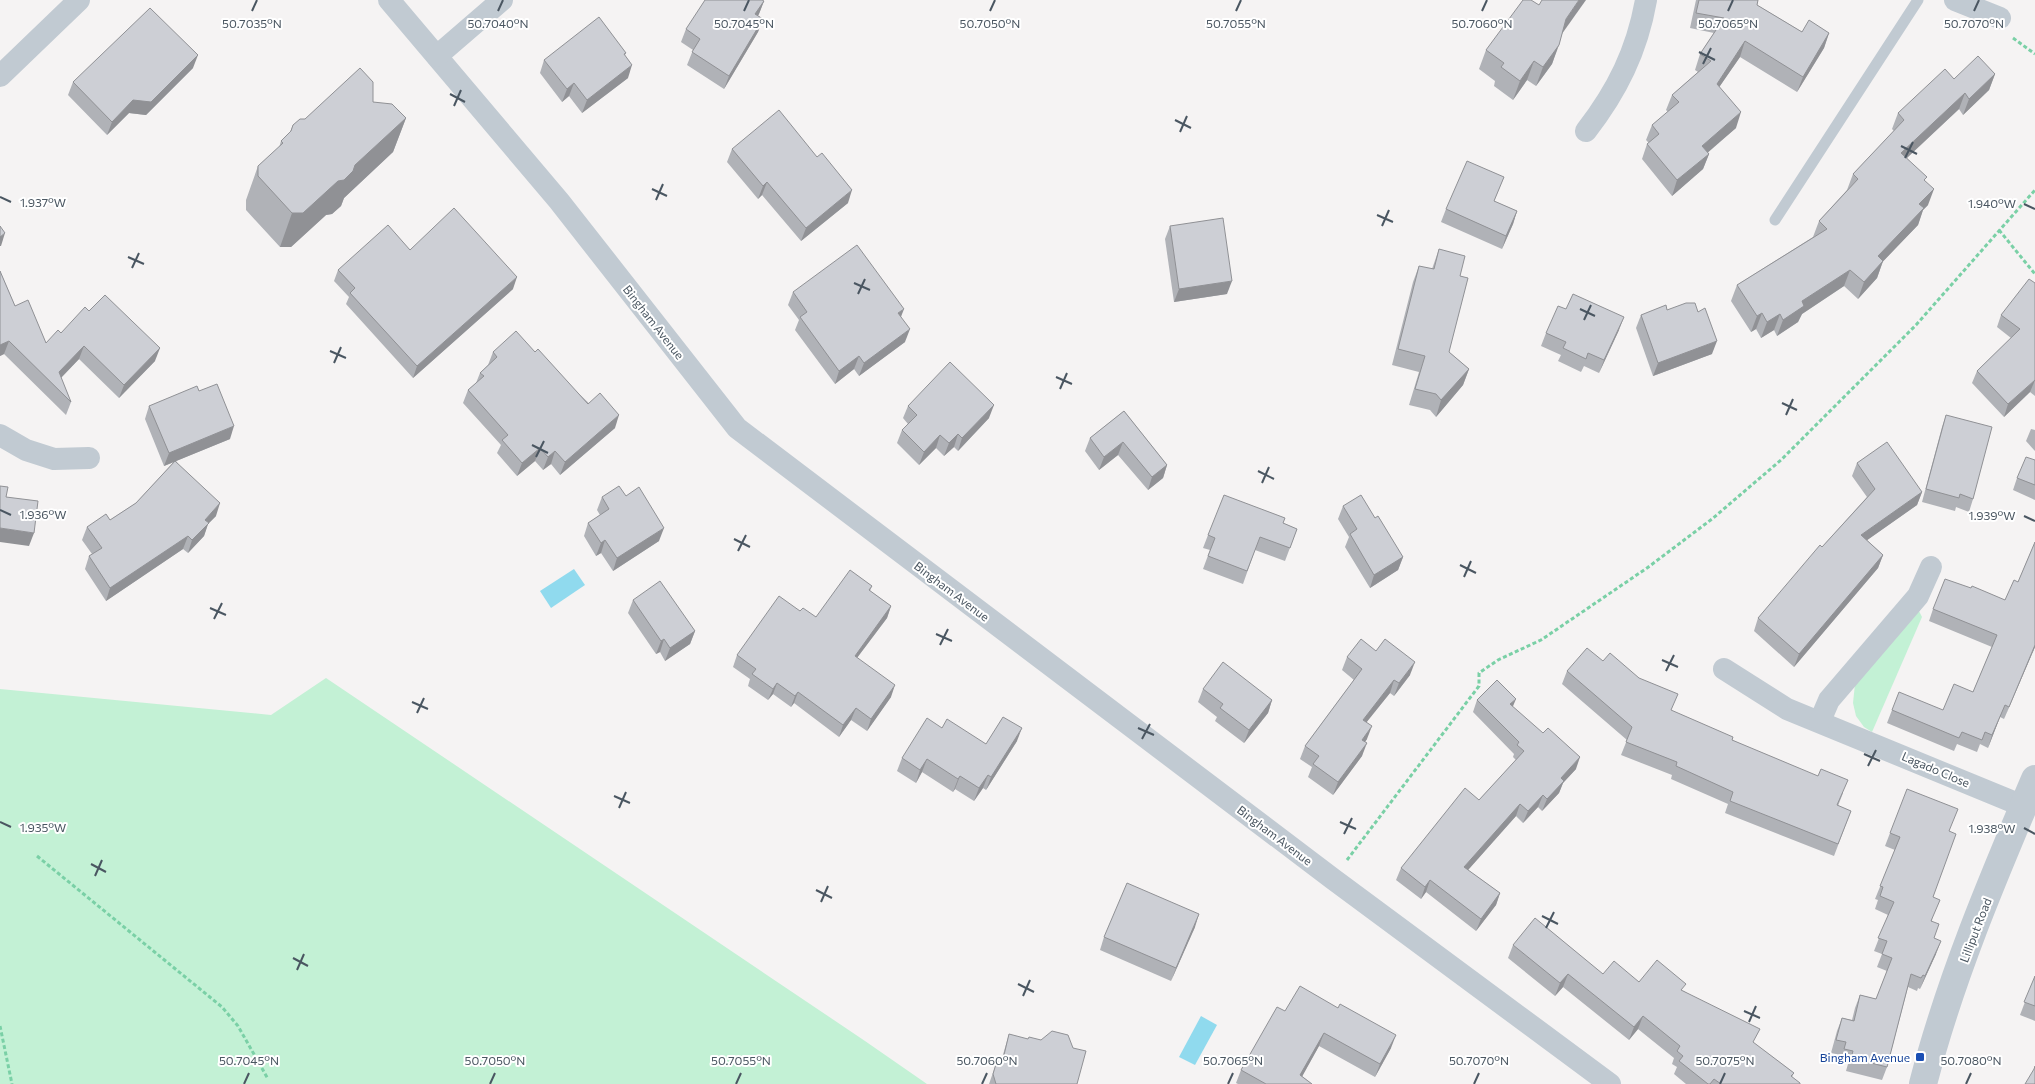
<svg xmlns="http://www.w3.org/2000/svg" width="2035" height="1084" font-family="Commissioner,sans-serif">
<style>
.green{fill:#c3f1d5}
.water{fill:#90daee}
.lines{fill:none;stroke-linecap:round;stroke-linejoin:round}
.path{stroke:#7ad0a6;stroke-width:3;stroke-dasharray:4 2.5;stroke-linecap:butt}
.service{stroke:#c1cad2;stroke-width:11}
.minor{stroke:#c1cad2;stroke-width:22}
.tertiary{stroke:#c1cad2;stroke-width:28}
.wall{fill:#b0b2b7}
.shaded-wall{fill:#909195}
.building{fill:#cdcfd5;stroke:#909195}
.ticks{fill:none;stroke:#4a5661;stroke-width:2}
.transit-dot{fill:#1a4fb4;stroke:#fff;stroke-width:2}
.labels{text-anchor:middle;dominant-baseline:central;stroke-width:4;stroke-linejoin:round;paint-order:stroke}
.street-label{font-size:12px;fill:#4a5661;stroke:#fff}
.transit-label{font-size:12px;fill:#164399;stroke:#fff;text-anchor:end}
.ticks-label{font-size:12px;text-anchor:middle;fill:#4a5661;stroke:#fff;stroke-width:4;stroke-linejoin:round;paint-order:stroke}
</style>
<rect width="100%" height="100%" fill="#f5f3f3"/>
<!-- green -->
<g class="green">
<polygon points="1919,611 1922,617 1872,732 1864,727 1856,716 1853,703 1855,684"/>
<polygon points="326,678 865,1041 927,1084 0,1084 0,689 271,715"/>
</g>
<!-- water -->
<g class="water">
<polygon points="574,569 585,585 551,608 540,591"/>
<polygon points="1201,1016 1217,1025 1195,1065 1179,1057"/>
</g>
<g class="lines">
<!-- path -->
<g class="path">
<polyline points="2013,38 2035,54"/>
<polyline points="1999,230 2035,274"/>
<polyline points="37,856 222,1007 238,1026 268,1079"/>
<polyline points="1347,860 1479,686 1479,673 1498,660 1541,640 1647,568 1712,519 1781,460 1916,325 2035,190"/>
<polyline points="0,1026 12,1084"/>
</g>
<!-- service -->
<polyline class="service" points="1775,220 1918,0"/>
<!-- minor -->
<g class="minor">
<polyline points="389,0 559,201 737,428 1333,879 1610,1084"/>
<polyline points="1955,0 2000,18"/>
<polyline points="437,56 502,0"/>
<polyline points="0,76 79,0"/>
<path d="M1586 131C1617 91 1637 51 1646 0"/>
<polyline points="0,435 26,450 54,459 89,458"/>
<polyline points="1724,669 1787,709 2023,806"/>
<polyline points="1820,721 1829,700 1918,596 1931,567"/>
</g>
<!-- tertiary -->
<path class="tertiary" d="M1923 1084C1950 979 1993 878 2035 779"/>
</g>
<!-- wall -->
<g class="wall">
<polygon points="1696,0 1758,0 1757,5 1802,32 1829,33 1824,48 1797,92 1740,57 1719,87 1736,128 1707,152 1709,154 1703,169 1672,196 1642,159 1647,144 1649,143 1646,140 1652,125 1668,112 1666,110 1672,95 1698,72 1695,70 1700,54 1714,33 1690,28"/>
<polygon points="764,1 758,16 763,19 758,32 724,89 687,65 693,50 681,42 686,29"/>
<polygon points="1562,34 1552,64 1536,86 1527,80 1513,100 1494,86 1495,81 1479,69 1486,50"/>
<polygon points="626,53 625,55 628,78 582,113 569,96 562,102 540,73 544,60"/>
<polygon points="193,68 146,115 129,113 107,135 68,95 73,82"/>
<polygon points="1995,74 1989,90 1963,115 1959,109 1907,158 1925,181 1928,205 1923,210 1918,225 1883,261 1877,278 1858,299 1844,286 1802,314 1798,322 1777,336 1774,330 1761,338 1756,329 1751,332 1731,301 1737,285 1813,237 1819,221 1847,190 1853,174 1894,131 1892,129 1898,113"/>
<polygon points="373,102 406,118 393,152 344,198 341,206 332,214 326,215 291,247 280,247 246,210 246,200 258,166 279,148 281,141 290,132 293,125 305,119"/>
<polygon points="732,149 817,157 848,203 801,241 762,195 758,199 727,162"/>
<polygon points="1504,177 1494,201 1517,211 1513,224 1502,249 1441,222 1446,209"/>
<polygon points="1170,226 1227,294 1174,302 1165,239"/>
<polygon points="1439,249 1460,276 1449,352 1469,369 1463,385 1436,417 1430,410 1409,405 1419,372 1392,365 1413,282 1419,266 1432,269"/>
<polygon points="410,250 513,289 413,378 346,304 349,297 334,281 338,270"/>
<polygon points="0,271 15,306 46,343 61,333 89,311 155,361 119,398 79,359 61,378 71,402 66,415 4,354 0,356"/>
<polygon points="2035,283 2035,396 2030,392 2004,417 1972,383 1977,371 2011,338 1997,327 2001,315"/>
<polygon points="793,292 901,317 905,342 859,376 854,369 835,384 795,330 799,320 788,305"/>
<polygon points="1667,310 1712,354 1653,376 1636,328 1641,315"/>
<polygon points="1619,330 1599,373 1584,366 1581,372 1558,361 1561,355 1541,346 1546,333"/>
<polygon points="493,352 535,352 615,428 560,475 551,464 543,470 535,461 517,476 497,453 501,445 463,403 468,390 476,383 480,373 488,365"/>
<polygon points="199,391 230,439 176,461 216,516 208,524 204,536 188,553 183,549 106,601 85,569 89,556 92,554 82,540 87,527 110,520 136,503 174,462 164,466 145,419 149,406"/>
<polygon points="908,406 989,418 958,451 954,447 944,456 936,448 919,465 897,443 902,430 908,424 903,418"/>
<polygon points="1124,411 1167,465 1163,478 1148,490 1118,455 1099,470 1085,451 1090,438"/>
<polygon points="1946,415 1973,499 1969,512 1956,507 1955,511 1922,502 1942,427"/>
<polygon points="2031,429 2035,430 2035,451 2026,441"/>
<polygon points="2035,460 2035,500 2013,490 2017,478"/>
<polygon points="1857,463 1922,492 1917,505 1867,540 1883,555 1878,568 1794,667 1754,631 1758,618 1822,547 1867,497 1852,476"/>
<polygon points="626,496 659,541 613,571 601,553 596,556 584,536 588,523 600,515 597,510 602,497"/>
<polygon points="1343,506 1375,518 1403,557 1398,570 1370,588 1345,547 1349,537 1338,519"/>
<polygon points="1283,523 1297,529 1285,561 1255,550 1243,584 1203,569 1210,550 1203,548 1208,535"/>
<polygon points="2035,542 2035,647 2004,719 2000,717 1988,748 1980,744 1977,752 1957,744 1954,751 1887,723 1892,710 1943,710 1973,692 1992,647 1929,621 1933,609 2005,600 2018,582"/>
<polygon points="872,586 870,591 891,606 887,618 857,658 891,697 867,731 851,720 839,737 794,703 791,707 773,694 768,700 748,686 750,679 733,667 737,655 800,611 816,617"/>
<polygon points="633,600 695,631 690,644 665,661 660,652 656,654 628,613"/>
<polygon points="1376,651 1410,675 1394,696 1390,693 1366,722 1367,739 1365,742 1362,756 1333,795 1308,777 1312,767 1300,759 1305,746 1354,680 1342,670 1347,657"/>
<polygon points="1603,661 1672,711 1843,793 1838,806 1851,811 1834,856 1725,813 1728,804 1671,779 1672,775 1621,755 1627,740 1562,684 1567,671"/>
<polygon points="1203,689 1272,700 1268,713 1244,743 1215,721 1217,717 1198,702"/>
<polygon points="1477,700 1513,707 1576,769 1563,783 1559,793 1542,811 1538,807 1523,823 1516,816 1468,870 1500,893 1496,905 1476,931 1426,892 1421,899 1396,880 1401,868 1479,800 1516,760 1513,757 1514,754 1473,712"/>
<polygon points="942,728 986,744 1017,741 986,790 983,788 974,801 955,789 953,792 922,772 916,783 897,771 902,758"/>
<polygon points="1950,831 1933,897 1932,921 1936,954 1920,989 1918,988 1917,991 1908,987 1887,1067 1882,1080 1846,1071 1848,1064 1839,1062 1841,1055 1831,1053 1837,1031 1842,1018 1852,1020 1855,1008 1860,995 1876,999 1887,971 1877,967 1882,954 1874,951 1888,915 1875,909 1878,900 1875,899 1895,850 1885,846 1890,833"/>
<polygon points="1195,927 1171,981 1100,950 1104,937"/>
<polygon points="1513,945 1603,974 1684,991 1794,1073 1792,1077 1800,1084 1686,1084 1674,1074 1677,1067 1672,1064 1674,1058 1638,1029 1629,1040 1563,987 1555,996 1508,958"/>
<polygon points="2035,976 2035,1021 2020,1015"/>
<polygon points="1338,1008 1391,1048 1375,1077 1319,1046 1302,1076 1312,1084 1238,1084 1236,1083 1241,1070 1285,1011"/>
<polygon points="1009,1034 1077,1084 989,1084 996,1064 1002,1058"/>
</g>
<!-- shaded-wall -->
<g class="shaded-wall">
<polygon points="1579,0 1586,0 1559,38 1566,19"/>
<polygon points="764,1 759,14 750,27 755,14"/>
<polygon points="763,19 758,32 724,89 729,76"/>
<polygon points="1829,33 1824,48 1797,92 1803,77"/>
<polygon points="1745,41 1740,57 1711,99 1717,84"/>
<polygon points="1559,45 1552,64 1536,86 1543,67"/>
<polygon points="198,55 193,68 146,115 129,113 107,135 112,122 133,100"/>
<polygon points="1534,61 1527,80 1513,100 1520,81"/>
<polygon points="632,65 628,78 582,113 587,100"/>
<polygon points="1995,74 1989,90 1963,115 1969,99"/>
<polygon points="574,83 569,96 562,102 567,89"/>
<polygon points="1965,93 1959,109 1895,169 1901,153"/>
<polygon points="1741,112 1736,128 1697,162 1702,146"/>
<polygon points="406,118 393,152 344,198 341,206 332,214 326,215 291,247 280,247 292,213 355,165"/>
<polygon points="1709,154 1703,169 1672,196 1677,180"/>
<polygon points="767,182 762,195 758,199 763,186"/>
<polygon points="1934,189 1928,205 1923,210 1918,225 1872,273 1878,256 1919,204"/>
<polygon points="852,190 848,203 801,241 806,228"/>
<polygon points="1517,211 1513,224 1502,249 1506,236"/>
<polygon points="5,233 1,246 0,246 0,237"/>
<polygon points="1883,261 1877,278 1858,299 1864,282"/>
<polygon points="1850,270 1844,286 1802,314 1798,322 1777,336 1783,320 1802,301"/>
<polygon points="517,277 513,289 413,378 417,366"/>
<polygon points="1232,281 1227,294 1174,302 1179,289"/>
<polygon points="904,309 899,322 898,313"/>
<polygon points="1762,313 1756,329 1751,332 1757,316"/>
<polygon points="1780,314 1774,330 1761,338 1767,322"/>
<polygon points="1624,317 1619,330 1599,373 1604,360"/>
<polygon points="910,329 905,342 859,376 864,363"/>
<polygon points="9,341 4,354 0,356 0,345"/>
<polygon points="1717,341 1712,354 1653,376 1658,363"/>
<polygon points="84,346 79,359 54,385 59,372"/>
<polygon points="160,348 155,361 119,398 124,385"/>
<polygon points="859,356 854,369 835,384 839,371"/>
<polygon points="1469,369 1463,385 1436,417 1441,400"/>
<polygon points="2035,380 2030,392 2004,417 2008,404"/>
<polygon points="994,405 989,418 958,451 962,438"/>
<polygon points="619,415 615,428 560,475 565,462"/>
<polygon points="234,426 230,439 164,466 169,453"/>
<polygon points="958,434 954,447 944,456 949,443"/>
<polygon points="940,435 936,448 919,465 924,452"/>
<polygon points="1123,442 1118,455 1099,470 1104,457"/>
<polygon points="540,448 535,461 517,476 522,463"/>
<polygon points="555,451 551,464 543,470 548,457"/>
<polygon points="1167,465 1163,478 1148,490 1152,477"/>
<polygon points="1922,492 1917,505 1856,548 1861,535"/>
<polygon points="220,503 216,516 208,524 204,536 188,553 192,540 205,520"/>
<polygon points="0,528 34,533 29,546 0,542"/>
<polygon points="664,528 659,541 613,571 617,558"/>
<polygon points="188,536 183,549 106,601 110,588"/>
<polygon points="605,540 601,553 596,556 601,543"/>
<polygon points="1883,555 1878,568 1794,667 1799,654"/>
<polygon points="1403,557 1398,570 1370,588 1374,575"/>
<polygon points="891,606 887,618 850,667 855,656"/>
<polygon points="695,631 690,644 665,661 670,648"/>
<polygon points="664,639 660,652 656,654 661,641"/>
<polygon points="2035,645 2035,647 2004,719 2009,707"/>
<polygon points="1415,662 1410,675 1394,696 1399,683"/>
<polygon points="1394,680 1390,693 1358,733 1363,720"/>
<polygon points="777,683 773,694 768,700 773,689"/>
<polygon points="895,685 891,697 867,731 871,719"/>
<polygon points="798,692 794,703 791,707 795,696"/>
<polygon points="1516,699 1511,711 1510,704"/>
<polygon points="1272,700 1268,713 1244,743 1249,730"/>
<polygon points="2005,705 2000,717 1988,748 1992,735"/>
<polygon points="856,708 851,720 839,737 843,725"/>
<polygon points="1372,726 1367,739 1357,753 1362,740"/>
<polygon points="1022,728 1017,741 986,790 991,777"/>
<polygon points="1367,743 1362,756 1333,795 1338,782"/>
<polygon points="1580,757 1576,769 1563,783 1559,793 1542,811 1547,799 1561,778"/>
<polygon points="927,759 922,772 916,783 920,770"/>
<polygon points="988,775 983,788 974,801 979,788"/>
<polygon points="960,776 955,789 953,792 958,779"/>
<polygon points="1543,795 1538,807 1523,823 1528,811"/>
<polygon points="1520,804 1516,816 1460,879 1464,867"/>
<polygon points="1430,880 1426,892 1421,899 1425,887"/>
<polygon points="1500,893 1496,905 1476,931 1481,919"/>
<polygon points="1199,914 1195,927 1171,981 1176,968"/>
<polygon points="1941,941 1936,954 1920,989 1925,976"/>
<polygon points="1568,974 1563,987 1555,996 1560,983"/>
<polygon points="1643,1016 1638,1029 1629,1040 1634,1027"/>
<polygon points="1324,1033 1319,1046 1298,1084 1300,1075"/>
<polygon points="1396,1035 1391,1048 1375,1077 1380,1064"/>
</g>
<!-- building -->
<g class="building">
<polygon points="705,0 762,0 764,1 755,14 763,19 729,76 692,52 700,39 686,29"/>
<polygon points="1523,0 1531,0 1539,5 1542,0 1579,0 1566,19 1559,45 1543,67 1534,61 1520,81 1501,67 1504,63 1486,50"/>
<polygon points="1699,0 1758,0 1757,5 1802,32 1809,20 1829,33 1803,77 1745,41 1717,84 1741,112 1702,146 1709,154 1677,180 1647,144 1659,134 1652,125 1679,102 1672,95 1711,61 1700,54 1724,18 1696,13"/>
<polygon points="150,8 198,55 151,102 133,100 112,122 73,82"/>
<polygon points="599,17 626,53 624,54 632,65 587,100 574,83 567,89 544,60"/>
<polygon points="1978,56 1995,74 1969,99 1965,93 1901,153 1927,177 1924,180 1934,189 1919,204 1924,208 1878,256 1883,261 1864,282 1850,270 1802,301 1804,306 1783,320 1780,314 1767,322 1762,313 1757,316 1737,285 1827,229 1819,221 1858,179 1853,174 1904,120 1898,113 1945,69 1954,79"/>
<polygon points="360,68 373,82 373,102 392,104 406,118 355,165 353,171 344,180 338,181 303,213 292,213 258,176 258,166 283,143 281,141 291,131 293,125 300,119 305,119"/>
<polygon points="779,110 817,157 822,153 852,190 806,228 767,182 763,186 732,149"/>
<polygon points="1467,161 1504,177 1494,201 1517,211 1506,236 1446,209"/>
<polygon points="454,208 517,277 417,366 350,293 355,288 338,270 388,225 410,250"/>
<polygon points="1223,218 1232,281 1179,289 1170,226"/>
<polygon points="0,226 5,233 0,237"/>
<polygon points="857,245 904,309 898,313 910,329 864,363 859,356 839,371 800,317 807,312 793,292"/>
<polygon points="1439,249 1465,256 1460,276 1468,278 1449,352 1469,369 1441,400 1436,394 1415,389 1425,356 1398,349 1419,266 1434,269"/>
<polygon points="0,271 15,306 28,300 46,343 58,330 61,333 85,307 89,311 105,295 160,348 124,385 84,346 59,372 71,402 9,341 0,345"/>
<polygon points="2029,279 2035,283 2035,380 2008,404 1977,371 2020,329 2001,315"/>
<polygon points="1573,294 1624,317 1604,360 1588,353 1586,359 1563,348 1566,342 1546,333 1558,306 1566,309"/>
<polygon points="1686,303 1695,303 1698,312 1705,308 1717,341 1658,363 1641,315 1666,305 1667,310"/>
<polygon points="516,331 535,352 538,349 588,404 600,393 619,415 565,462 555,451 548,457 540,448 522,463 502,440 508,435 468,390 484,376 480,373 497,357 493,352"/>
<polygon points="950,362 994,405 962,438 958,434 949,443 940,435 924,452 902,430 917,415 908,406"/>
<polygon points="217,384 234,426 169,453 149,406 197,386 199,391"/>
<polygon points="1124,411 1167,465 1152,477 1123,442 1104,457 1090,438"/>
<polygon points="1946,415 1992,427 1973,499 1960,494 1959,498 1926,489"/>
<polygon points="1887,442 1922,492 1861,535 1883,555 1799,654 1758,618 1820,545 1822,547 1875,489 1857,463"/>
<polygon points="2026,457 2035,460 2035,485 2017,478"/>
<polygon points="175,461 220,503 205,520 209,523 192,540 188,536 110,588 89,556 102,548 87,527 106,514 110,520 136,503"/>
<polygon points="0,486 8,487 6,497 38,501 34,533 0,528"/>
<polygon points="619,486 626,496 639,487 664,528 617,558 605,540 601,543 588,523 609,509 602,497"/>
<polygon points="1224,495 1285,518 1283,523 1297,529 1290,548 1260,537 1247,571 1208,556 1215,538 1208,535"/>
<polygon points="1361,495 1375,518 1378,516 1403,557 1374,575 1350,534 1357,529 1343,506"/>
<polygon points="2035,542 2035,645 2009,707 2005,705 1992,735 1985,732 1982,740 1962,732 1959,738 1892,710 1899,692 1943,710 1954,684 1973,692 1997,635 1933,609 1945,579 1971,588 1972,586 2005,600 2014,580 2018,582"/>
<polygon points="850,570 872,586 869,590 891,606 855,656 895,685 871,719 856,708 843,725 798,692 795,696 777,683 773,689 752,674 756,669 737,655 779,596 800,611 803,608 816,617"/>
<polygon points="660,581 695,631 670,648 664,639 661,641 633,600"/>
<polygon points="1361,639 1376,651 1385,639 1415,662 1399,683 1394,680 1363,720 1372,726 1362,740 1367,743 1338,782 1313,764 1319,756 1305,746 1362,669 1347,657"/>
<polygon points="1587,648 1603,661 1610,653 1639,678 1678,694 1671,710 1733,737 1732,740 1818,776 1821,769 1848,780 1837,805 1851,811 1838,844 1730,801 1733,792 1676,766 1677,762 1626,742 1632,727 1567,671"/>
<polygon points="1223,662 1272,700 1249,730 1220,708 1223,704 1203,689"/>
<polygon points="1497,680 1516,699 1510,704 1543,733 1548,728 1580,757 1561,778 1564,781 1547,799 1543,795 1528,811 1520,804 1464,867 1500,893 1481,919 1430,880 1425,887 1401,868 1465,788 1479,800 1524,751 1517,745 1519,742 1477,700"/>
<polygon points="1003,717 1022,728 991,777 988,775 979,788 960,776 958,779 927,759 920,770 902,758 927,718 942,728 947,719 986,744"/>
<polygon points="1907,789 1958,809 1949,831 1956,834 1933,897 1940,900 1931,921 1939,924 1934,938 1941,941 1925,976 1923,975 1921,978 1911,974 1887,1067 1851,1058 1853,1051 1844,1049 1846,1042 1836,1040 1842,1018 1854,1021 1860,995 1876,999 1892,958 1882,954 1887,941 1878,938 1894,902 1880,896 1883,887 1880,886 1900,837 1890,833"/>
<polygon points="1127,883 1199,914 1176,968 1104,937"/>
<polygon points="1535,918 1603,974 1614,961 1639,982 1657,960 1686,984 1681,990 1760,1029 1753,1042 1794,1073 1791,1076 1800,1083 1800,1084 1721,1084 1714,1079 1710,1084 1708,1084 1679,1061 1683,1056 1677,1051 1680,1046 1643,1016 1634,1027 1568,974 1560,983 1513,945"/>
<polygon points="2035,976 2035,1006 2024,1002"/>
<polygon points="1300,986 1338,1008 1340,1004 1396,1035 1380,1064 1324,1033 1300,1075 1312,1084 1266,1084 1241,1070 1277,1007 1285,1011"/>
<polygon points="1052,1031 1068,1035 1073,1048 1086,1051 1077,1084 996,1084 993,1074 996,1064 1004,1055 1009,1034 1028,1039 1029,1037 1041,1040"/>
<polygon points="2035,1066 2035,1084 2025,1084 2034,1069"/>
</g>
<!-- ticks -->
<path class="ticks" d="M252 11 257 0M498 11 503 0M744 11 749 0M990 11 995 0M1236 11 1241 0M1482 11 1487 0M1728 11 1733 0M1974 11 1979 0M1699 52 1715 60M1703 64 1711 48M450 94 465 102M454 106 461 90M1175 120 1191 128M1180 132 1187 116M1901 146 1917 154M1905 158 1913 142M652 189 667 196M0 197 11 202M656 200 663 184M2024 204 2035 209M1377 215 1393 222M1382 226 1389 210M128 257 144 264M132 268 139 253M854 283 870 290M858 294 865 279M1580 309 1595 316M1584 320 1591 305M330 351 346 358M334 363 341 347M1056 377 1072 384M1060 389 1067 373M1782 403 1797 410M1786 415 1793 399M532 445 548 453M536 457 544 441M1258 471 1274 479M1262 483 1269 467M0 510 11 515M2024 516 2035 521M734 539 750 547M738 551 746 535M1460 565 1476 573M1464 577 1471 561M210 608 226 615M214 619 222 603M936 634 952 641M940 645 948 629M1662 660 1678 667M1666 671 1674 655M412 702 428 709M417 713 424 698M1138 728 1154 735M1142 739 1150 724M1864 754 1880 761M1868 766 1876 750M614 796 630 803M619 808 626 792M0 822 11 827M1340 822 1356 829M2024 828 2035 834M1344 834 1352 818M91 864 106 872M95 876 102 860M816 890 832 898M821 902 828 886M1542 916 1558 924M1546 928 1554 912M293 958 308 966M297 970 304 954M1018 984 1034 992M1023 996 1030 980M1744 1011 1760 1018M1749 1022 1756 1006M244 1084 249 1073M490 1084 495 1073M736 1084 741 1073M982 1084 987 1073M1228 1084 1233 1073M1474 1084 1479 1073M1720 1084 1725 1073M1966 1084 1971 1073"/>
<!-- markers -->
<rect class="transit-dot" x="1915" y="1052" width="10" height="10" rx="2.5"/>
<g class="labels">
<!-- street labels -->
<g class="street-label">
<text transform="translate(654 322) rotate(52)">Bingham Avenue</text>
<text transform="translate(952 591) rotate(37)">Bingham Avenue</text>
<text transform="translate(1936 769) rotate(23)">Lagado Close</text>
<text transform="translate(1275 835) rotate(37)">Bingham Avenue</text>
<text transform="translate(1975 930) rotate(-69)">Lilliput Road</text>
</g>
<!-- transit labels -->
<g class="transit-label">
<text x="1910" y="1057">Bingham Avenue</text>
</g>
</g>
<g class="ticks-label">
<text x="252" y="28">50.7035°N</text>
<text x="498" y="28">50.7040°N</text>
<text x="744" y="28">50.7045°N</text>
<text x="990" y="28">50.7050°N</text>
<text x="1236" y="28">50.7055°N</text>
<text x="1482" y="28">50.7060°N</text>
<text x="1728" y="28">50.7065°N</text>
<text x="1974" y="28">50.7070°N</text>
<text x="43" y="207">1.937°W</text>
<text x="1992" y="208">1.940°W</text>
<text x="43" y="519">1.936°W</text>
<text x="1992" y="520">1.939°W</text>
<text x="43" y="832">1.935°W</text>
<text x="1992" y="833">1.938°W</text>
<text x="249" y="1065">50.7045°N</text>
<text x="495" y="1065">50.7050°N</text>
<text x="741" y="1065">50.7055°N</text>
<text x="987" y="1065">50.7060°N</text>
<text x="1233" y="1065">50.7065°N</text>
<text x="1479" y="1065">50.7070°N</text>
<text x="1725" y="1065">50.7075°N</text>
<text x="1971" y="1065">50.7080°N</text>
</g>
</svg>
